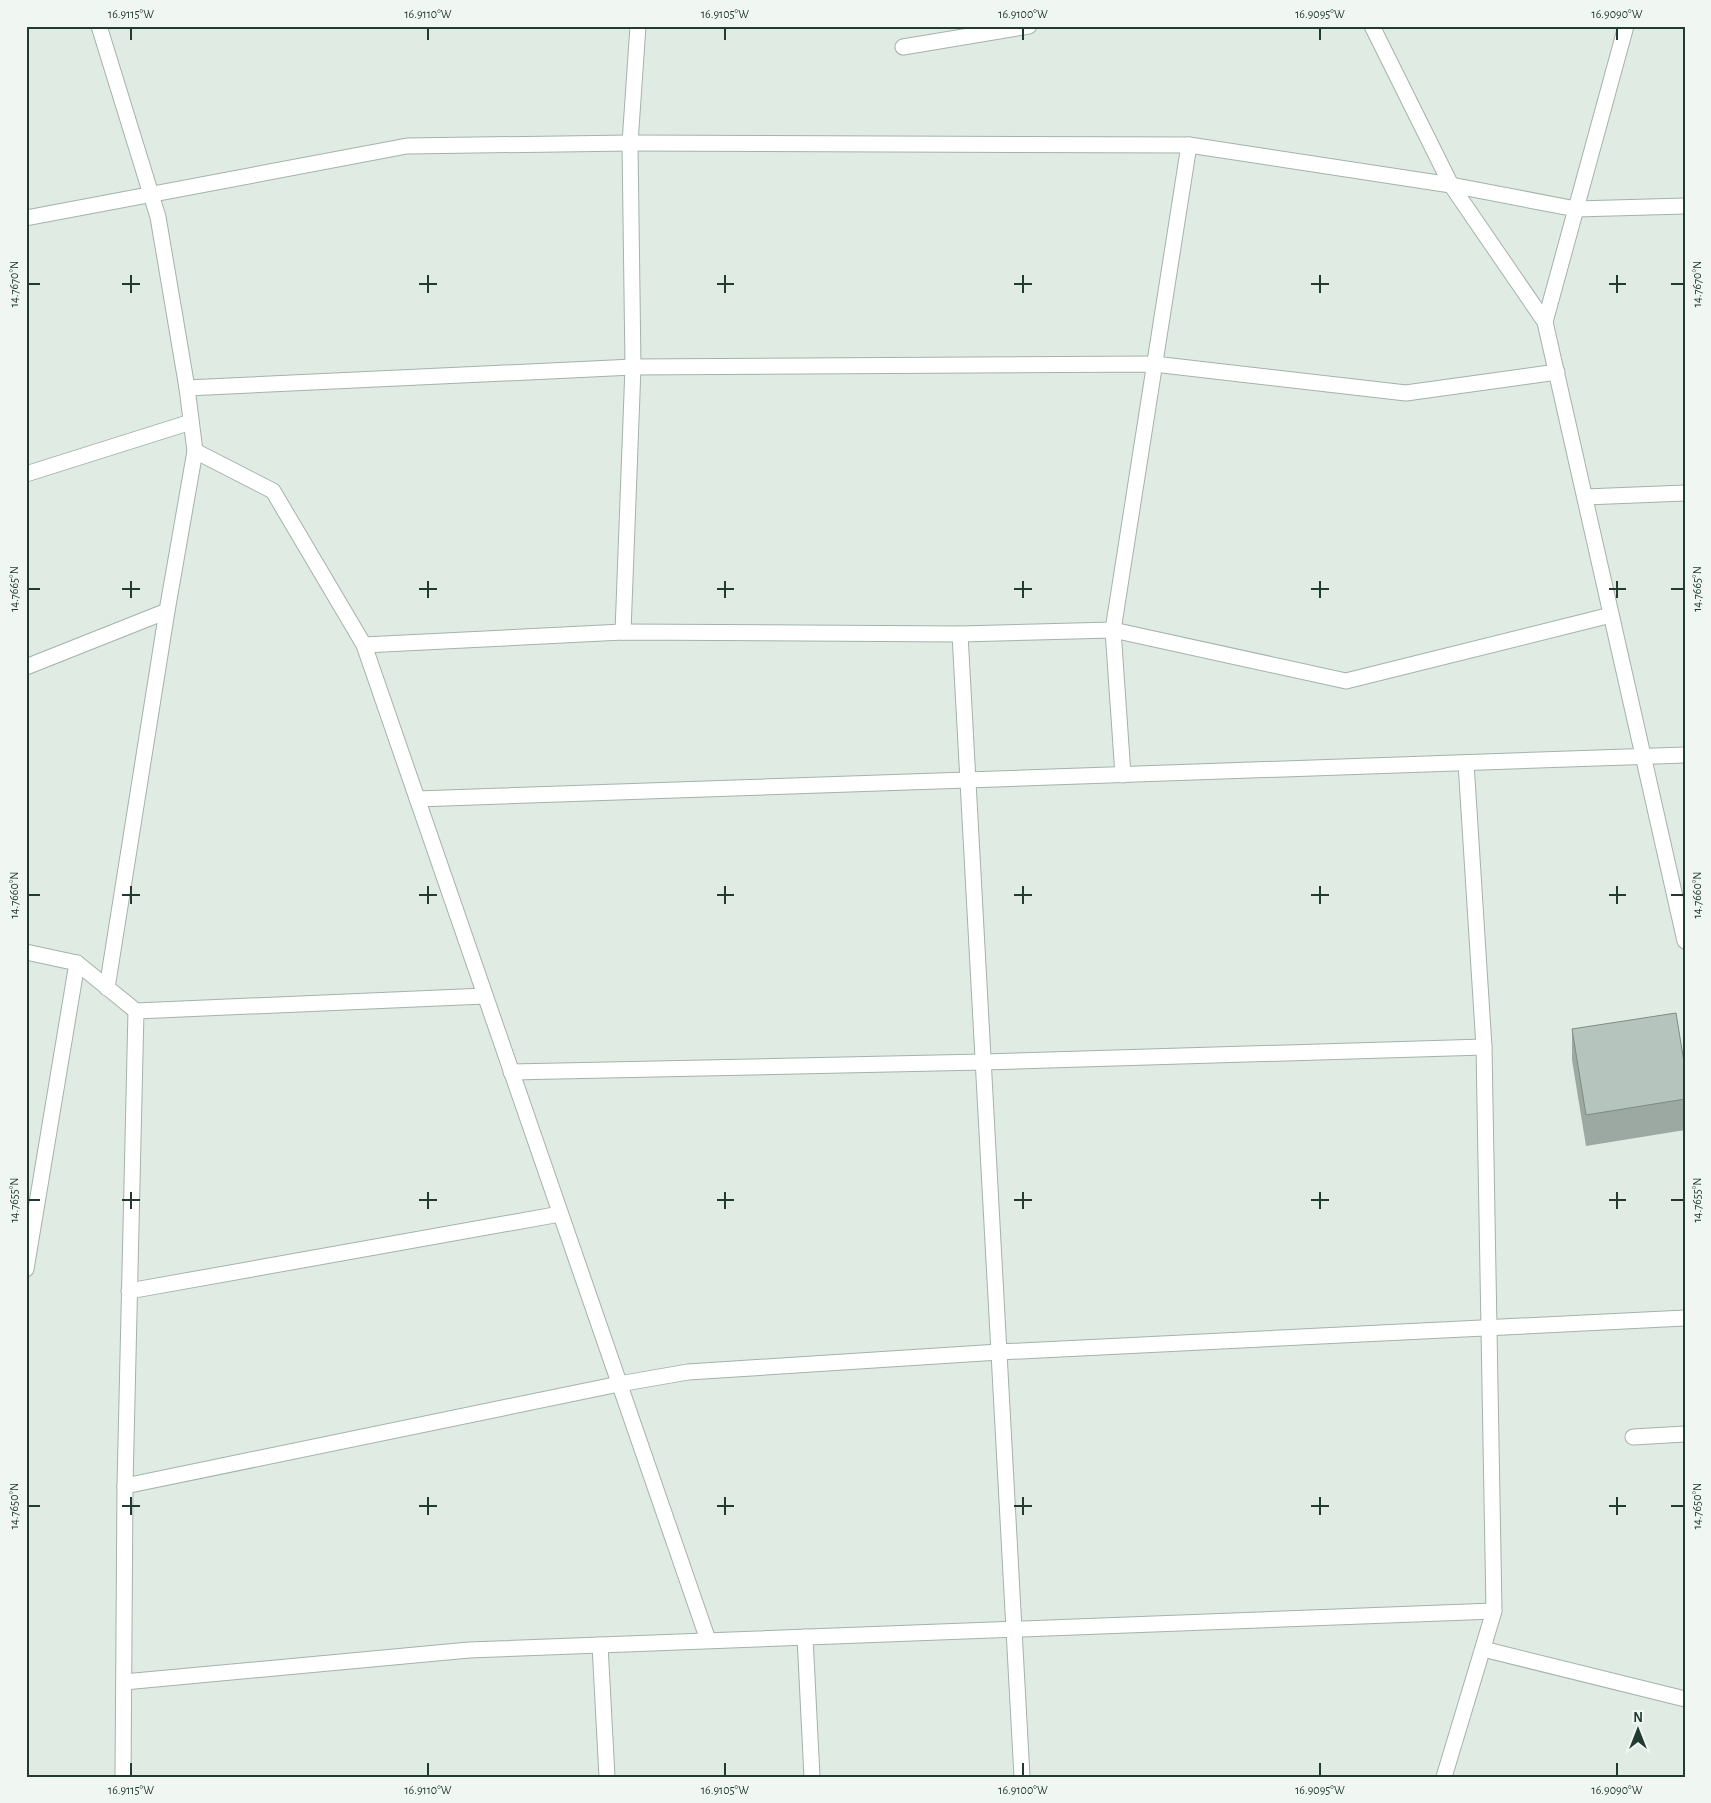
<svg xmlns="http://www.w3.org/2000/svg" width="1711" height="1803" font-family="'Alegreya Sans',sans-serif">
<style>
.lines{fill:none;stroke-linecap:round;stroke-linejoin:round}
.minor-casing{stroke:#a3b3aa;stroke-width:17}
.minor{stroke:#fff;stroke-width:15}
.wall{fill:#9ca9a3}
.building{fill:#b5c5bd;stroke:#7f8a84}
.ticks{fill:none;stroke:#213b30;stroke-width:2}
.neatline{fill:none;stroke:#213b30;stroke-width:2}
.ticks-label{font-size:12px;text-anchor:middle;fill:#213b30}
</style>
<rect width="100%" height="100%" fill="#e0ebe4"/>
<g class="lines">
<defs>
<g id="minor">
<polyline points="99,26 158,217 187,388 195,451 167,611 107,988"/>
<polyline points="1372,26 1451,185 1545,322 1685,941"/>
<polyline points="903,47 1029,26"/>
<polyline points="26,218 407,146 630,143 1189,145 1451,185 1576,209 1685,206"/>
<polyline points="1545,322 1626,26"/>
<polyline points="187,388 633,367 1154,364 1406,393 1557,372"/>
<polyline points="195,451 273,491 364,645 708,1640"/>
<polyline points="26,474 191,422"/>
<polyline points="1585,497 1685,493"/>
<polyline points="623,632 633,367 630,143 638,26"/>
<polyline points="960,634 1022,1777"/>
<polyline points="364,645 623,632 960,634 1113,630 1346,681 1611,615"/>
<polyline points="26,667 167,611"/>
<polyline points="1123,775 1113,630 1189,145"/>
<polyline points="417,799 1685,755"/>
<polyline points="26,952 77,963 136,1011 485,996"/>
<polyline points="511,1072 983,1062 1484,1047"/>
<polyline points="26,1269 77,963"/>
<polyline points="129,1291 560,1214"/>
<polyline points="1633,1437 1685,1434"/>
<polyline points="125,1486 619,1384 688,1372 999,1352 1685,1318"/>
<polyline points="805,1637 812,1777"/>
<polyline points="600,1645 607,1777"/>
<polyline points="1483,1649 1685,1699"/>
<polyline points="124,1682 469,1650 1494,1611"/>
<polyline points="123,1777 125,1486 136,1011"/>
<polyline points="1444,1777 1494,1611 1484,1047 1466,763"/>
</g>
</defs>
<!-- minor casing -->
<use href="#minor" class="minor-casing"/>
<!-- minor -->
<use href="#minor" class="minor"/>
</g>
<!-- wall -->
<polygon class="wall" points="1572,1029 1685,1068 1685,1130 1586,1146 1572,1060"/>
<!-- building -->
<polygon class="building" points="1676,1013 1685,1068 1685,1099 1586,1115 1572,1029"/>
<!-- ticks -->
<path class="ticks" d="M131 28V40M428 28V40M725 28V40M1023 28V40M1320 28V40M1617 28V40M131 275V293M428 275V293M725 275V293M1023 275V293M1320 275V293M1617 275V293M28 284H40M122 284H140M419 284H437M717 284H734M1014 284H1032M1311 284H1329M1609 284H1626M1671 284H1684M131 581V598M428 581V598M725 581V598M1023 581V598M1320 581V598M1617 581V598M28 589H40M122 589H140M419 589H437M717 589H734M1014 589H1032M1311 589H1329M1609 589H1626M1671 589H1684M131 886V904M428 886V904M725 886V904M1023 886V904M1320 886V904M1617 886V904M28 895H40M122 895H140M419 895H437M717 895H734M1014 895H1032M1311 895H1329M1609 895H1626M1671 895H1684M131 1192V1209M428 1192V1209M725 1192V1209M1023 1192V1209M1320 1192V1209M1617 1192V1209M28 1200H40M122 1200H140M419 1200H437M717 1200H734M1014 1200H1032M1311 1200H1329M1609 1200H1626M1671 1200H1684M131 1497V1515M428 1497V1515M725 1497V1515M1023 1497V1515M1320 1497V1515M1617 1497V1515M28 1506H40M122 1506H140M419 1506H437M717 1506H734M1014 1506H1032M1311 1506H1329M1609 1506H1626M1671 1506H1684M131 1763V1776M428 1763V1776M725 1763V1776M1023 1763V1776M1320 1763V1776M1617 1763V1776"/>
<!-- border -->
<rect width="1711" height="1803" fill="none" stroke="#f0f7f3" stroke-width="55"/>
<!-- north arrow -->
<g transform="translate(1638 1730)" stroke="#f0f7f3" stroke-width="4" paint-order="stroke">
<path d="M0-4L9 19L0 12L-9 19Z" fill="#213b30"/>
<text y="-8" font-size="14" font-weight="bold" text-anchor="middle" fill="#213b30">N</text>
</g>
<rect x="28" y="28" width="1656" height="1748" class="neatline"/>
<g class="ticks-label">
<text x="131" y="18">16.9115°W</text>
<text x="428" y="18">16.9110°W</text>
<text x="725" y="18">16.9105°W</text>
<text x="1023" y="18">16.9100°W</text>
<text x="1320" y="18">16.9095°W</text>
<text x="1617" y="18">16.9090°W</text>
<text transform="translate(14 284) rotate(-90)" y="4">14.7670°N</text>
<text transform="translate(1697 284) rotate(-90)" y="4">14.7670°N</text>
<text transform="translate(14 589) rotate(-90)" y="4">14.7665°N</text>
<text transform="translate(1697 589) rotate(-90)" y="4">14.7665°N</text>
<text transform="translate(14 895) rotate(-90)" y="4">14.7660°N</text>
<text transform="translate(1697 895) rotate(-90)" y="4">14.7660°N</text>
<text transform="translate(14 1200) rotate(-90)" y="4">14.7655°N</text>
<text transform="translate(1697 1200) rotate(-90)" y="4">14.7655°N</text>
<text transform="translate(14 1506) rotate(-90)" y="4">14.7650°N</text>
<text transform="translate(1697 1506) rotate(-90)" y="4">14.7650°N</text>
<text x="131" y="1794">16.9115°W</text>
<text x="428" y="1794">16.9110°W</text>
<text x="725" y="1794">16.9105°W</text>
<text x="1023" y="1794">16.9100°W</text>
<text x="1320" y="1794">16.9095°W</text>
<text x="1617" y="1794">16.9090°W</text>
</g>
</svg>
